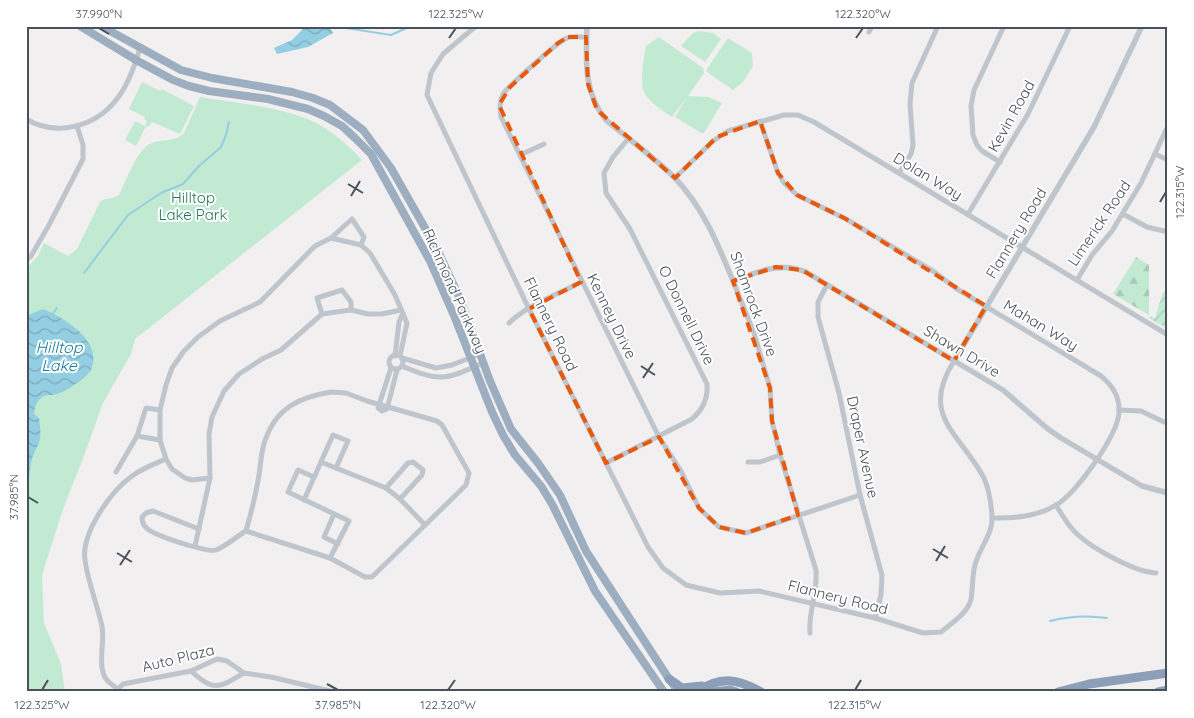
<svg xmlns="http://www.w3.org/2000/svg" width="1194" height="718" font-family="Quicksand,sans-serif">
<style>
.forest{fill:url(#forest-firs)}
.park{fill:#c2ead3}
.garden{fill:url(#garden-furrows)}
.water{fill:url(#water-waves)}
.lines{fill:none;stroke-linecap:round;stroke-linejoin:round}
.stream{stroke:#93cee2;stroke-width:2}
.minor{stroke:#bfc5cc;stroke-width:5}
.tertiary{stroke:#bfc5cc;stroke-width:5.5}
.trunk{stroke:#9eaec1;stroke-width:8}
.motorway{stroke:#8c9fb8;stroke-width:9}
.marked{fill:none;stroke:#e8590c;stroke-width:4;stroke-dasharray:10 6;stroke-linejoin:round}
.ticks{fill:none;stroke:#49515a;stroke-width:2}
.labels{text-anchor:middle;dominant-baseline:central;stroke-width:4;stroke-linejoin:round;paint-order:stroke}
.street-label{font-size:15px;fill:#49515a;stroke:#fff}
.park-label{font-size:15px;fill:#21744f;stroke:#fff}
.water-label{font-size:16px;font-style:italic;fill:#1b799a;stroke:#fff}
.neatline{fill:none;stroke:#49515a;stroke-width:2}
.ticks-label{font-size:12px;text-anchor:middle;fill:#49515a}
</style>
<defs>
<pattern id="forest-firs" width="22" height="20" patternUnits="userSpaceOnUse" patternTransform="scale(1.25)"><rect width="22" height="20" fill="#c2ead3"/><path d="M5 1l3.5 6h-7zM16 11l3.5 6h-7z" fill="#a8cab7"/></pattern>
<pattern id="garden-furrows" width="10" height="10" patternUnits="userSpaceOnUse" patternTransform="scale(1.25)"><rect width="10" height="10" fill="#c2ead3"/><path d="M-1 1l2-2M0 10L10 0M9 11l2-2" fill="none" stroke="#a8cab7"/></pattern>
<pattern id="water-waves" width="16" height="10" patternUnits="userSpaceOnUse" patternTransform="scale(1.25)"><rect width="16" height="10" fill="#93cee2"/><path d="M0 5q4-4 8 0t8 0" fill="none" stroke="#7aaaba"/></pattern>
</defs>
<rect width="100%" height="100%" fill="#f1efef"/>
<!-- forest -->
<polygon class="forest" points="1136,257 1149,265 1149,315 1113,294"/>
<!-- park -->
<g class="park">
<polygon points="699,31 713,33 721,39 705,62 681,46 693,33"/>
<path d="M659 37 703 68 704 73 688 96 708 97 722 103 704 133H701L675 117 687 97 672 117C663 111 651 103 645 94 639 83 644 58 646 46Z"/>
<polygon points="728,38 752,53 753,66 743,82 733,90 707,72 707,69"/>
<polygon points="142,82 160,91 162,89 194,106 180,134 152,122 149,127 146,126 136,146 125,140 135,121 145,126 147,121 144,119 145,117 129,109"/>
<path d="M200 97C236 103 276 106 310 120 330 129 347 144 362 160L135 339 131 354 103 403 84 456 63 509 42 575 44 623 61 664 65 692H26V269L38 256 44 243 68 256 77 249 100 202C105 197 113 200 119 195 126 181 137 148 152 143 162 139 176 142 184 133Z"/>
</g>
<!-- garden -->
<polygon class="garden" points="1163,292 1168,292 1168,329 1149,318 1150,316 1155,318"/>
<!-- water -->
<g class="water">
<polygon points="306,26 329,26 333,33 308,47 277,54 274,48 292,40"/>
<path d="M43 309C64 317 104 342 91 370 88 375 82 379 77 383 71 387 63 392 57 394 52 396 46 394 42 397 36 402 35 407 34 414L39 418C40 427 42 436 38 445 35 451 32 456 31 463 28 478 30 492 26 506V316Z"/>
</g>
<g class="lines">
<!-- stream -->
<g class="stream">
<polyline points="333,26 391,35 411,26"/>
<polyline points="84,273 128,215 161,193 183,184 199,166 221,147 226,135 229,122"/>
<polyline points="52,315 57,308"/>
<path d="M1050 621C1069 616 1087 615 1107 618"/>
</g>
<!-- minor -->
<g class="minor">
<path d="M476 26 443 54 431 73 427 95 529 309 648 547 663 568 686 585 720 593 759 591 875 618 923 633 941 632C952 623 968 613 971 599 973 587 972 576 975 565 979 548 994 533 992 515 991 503 989 489 984 478 960 433 919 416 954 361"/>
<polyline points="869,32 872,26"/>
<path d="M586 37C581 37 573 36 567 38 557 42 510 85 503 94 499 102 500 109 501 117L659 437 681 471 699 508 719 527 746 533 860 495"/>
<path d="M26 119C56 137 95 127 116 100 128 86 135 65 140 48"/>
<path d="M760 121 778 173 784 183 797 195 846 219 933 271 957 289 1101 376C1112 385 1120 397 1119 412 1118 435 1076 494 1056 505 1037 517 1014 518 993 518"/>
<polyline points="1155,154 1168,160"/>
<polyline points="520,155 544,144"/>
<polyline points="1000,162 982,151 977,145 973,135 971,106 974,90 1004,26"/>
<polyline points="899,173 911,154 913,145 910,104 912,83 938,26"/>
<polyline points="675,178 713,141 728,131 784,115 798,115 814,122 1168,335"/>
<polyline points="968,214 1028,114 1070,26"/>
<polyline points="1123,214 1147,227 1168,232"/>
<polyline points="331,238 352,219 364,237 361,245"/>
<polyline points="26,260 31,256 49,225 83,159 83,145 77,126"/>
<polyline points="1077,280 1092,255 1112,231 1141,183 1168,126"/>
<path d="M733 281 754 333 770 388 772 421 780 455 816 570C818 592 808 612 810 633"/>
<polyline points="827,285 818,302 818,317 839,393 860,495 882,575 881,595 875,618"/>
<polyline points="322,314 317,298 342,290 351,302 351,310"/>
<path d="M509 323C527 305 559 294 581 282"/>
<circle cx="396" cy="362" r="7"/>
<polyline points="395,356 399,322 403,313"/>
<polyline points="402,358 436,368 452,365 480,354"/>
<path d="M402 366C414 371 428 377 441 377 455 377 471 368 483 363"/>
<polyline points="391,368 378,408 382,411 387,409 397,370"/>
<path d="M331 392 346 393 367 401 437 421 442 425 469 473 466 485 372 577H365L330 558 246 531C251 513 256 494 259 475 261 463 261 449 266 438 277 407 301 397 331 392Z"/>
<polyline points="1119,410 1141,411 1164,422"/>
<polyline points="137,436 160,440"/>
<polyline points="321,462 386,488 400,499 425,525"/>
<polyline points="748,462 760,462 780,455"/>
<path d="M606 463 692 419C703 409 708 399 707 384L630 229 606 193 604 173 613 157 628 139"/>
<polyline points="116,472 137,436 146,408 160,410"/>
<polyline points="314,477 298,470 288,492 349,521 330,558"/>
<polyline points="210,478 192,480 185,478 172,469 166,459 160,440 160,410 166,385 172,368 184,351 198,337 220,321 260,302 315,246 331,238 361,245 370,253 395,295 407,323 400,356"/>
<polyline points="386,488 408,463 413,462 423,470 422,475 400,499"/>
<polyline points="304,500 333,435 348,441 336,468"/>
<path d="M1056 505C1062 515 1068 526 1077 534 1093 549 1135 572 1156 573"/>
<polyline points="334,514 324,537 338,544"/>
<path d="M199 529 153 511 146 513 142 517C142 522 144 527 149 530 157 536 208 553 216 550 226 546 236 537 246 531"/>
<polyline points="195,546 210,478 209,434 212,417 224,391 239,374 262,359 281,350 322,314 351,310 368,314 382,314 401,310"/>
<path d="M191 671C214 692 219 688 244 673"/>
<path d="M118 689C114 686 109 683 106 679 97 666 105 642 102 626 97 604 88 582 85 560 81 533 111 491 132 476 143 468 154 464 166 459"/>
<polyline points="115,692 123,684 191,671 217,659 227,661 244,673 271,677 334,692"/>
</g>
<!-- tertiary -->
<g class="tertiary">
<path d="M587 26C586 60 583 92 606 120 628 139 654 157 674 177 703 207 718 244 733 281 758 272 781 261 806 272L1003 390 1048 429 1061 438 1142 486 1168 493"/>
<polyline points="954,361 1094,127 1142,26"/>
</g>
<!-- trunk -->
<g class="trunk">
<polyline points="80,26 136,60 173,80 189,86 209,91 268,99 308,109 324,116 342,126 355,138 371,154 430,261 455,318 492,412 503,435 515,455 541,486 552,504 595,591 664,692"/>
<polyline points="101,26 181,70 212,78 292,92 313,98 330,105 363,130 391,168 438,251 460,299 490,381 511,429 538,463 560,495 586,551 669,679 679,692"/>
</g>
<!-- motorway -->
<g class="motorway">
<polyline points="669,679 682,688 702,686"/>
<path d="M696 692C720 676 737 678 761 692"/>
<polyline points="715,692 730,690 736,692"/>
<polyline points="1058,692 1089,684 1168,673"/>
<polyline points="1158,692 1168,690"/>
</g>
</g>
<!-- marked area -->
<path class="marked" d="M568 37H586L588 84 597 110 675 178 717 137 760 121 778 173 797 195 846 219 986 306 954 361 802 270 776 267 733 281 770 388 772 421 798 515 746 533 719 527 699 508 659 437 606 463 529 309 581 282 499 105 510 87 558 43Z"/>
<!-- ticks -->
<path class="ticks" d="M99 28 109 34M449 38 456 28M856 38 863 28M348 184 363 193M351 196 360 181M1160 202 1166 192M641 366 655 375M643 378 653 363M28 497 38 503M933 549 948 558M117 553 132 562M936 561 945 546M120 565 130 550M327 684 338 690M42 690 48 680M448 690 455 680M855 690 861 680"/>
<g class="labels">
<!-- street labels -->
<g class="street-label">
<text transform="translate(1011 116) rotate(-61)">Kevin Road</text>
<text transform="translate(928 176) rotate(31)">Dolan Way</text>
<text transform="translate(1099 223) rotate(-56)">Limerick Road</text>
<text transform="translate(1016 233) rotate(-59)">Flannery Road</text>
<text transform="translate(455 291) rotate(66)">Richmond Parkway</text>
<text transform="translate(754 304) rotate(70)">Shamrock Drive</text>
<text transform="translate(687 315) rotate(64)">O Donnell Drive</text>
<text transform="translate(612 316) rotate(64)">Kenney Drive</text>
<text transform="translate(551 324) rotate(64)">Flannery Road</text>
<text transform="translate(1041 325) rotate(31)">Mahan Way</text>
<text transform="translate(962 351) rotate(31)">Shawn Drive</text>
<text transform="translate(863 447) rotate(78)">Draper Avenue</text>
<text transform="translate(838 597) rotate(14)">Flannery Road</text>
<text transform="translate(178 658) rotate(-14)">Auto Plaza</text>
</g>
<!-- park labels -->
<g class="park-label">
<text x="193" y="197">Hilltop<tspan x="193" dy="17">Lake Park</tspan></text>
</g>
<!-- water labels -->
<g class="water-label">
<text x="59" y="347">Hilltop<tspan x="59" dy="18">Lake</tspan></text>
</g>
</g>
<!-- border -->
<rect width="1194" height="718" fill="none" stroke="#ffffff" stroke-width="55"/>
<rect x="28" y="28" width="1138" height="662" class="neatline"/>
<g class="ticks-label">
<text x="99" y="18">37.990°N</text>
<text x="456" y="18">122.325°W</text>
<text x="863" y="18">122.320°W</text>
<text transform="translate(1180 192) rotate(-90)" y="4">122.315°W</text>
<text transform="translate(14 497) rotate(-90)" y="4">37.985°N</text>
<text x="42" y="709">122.325°W</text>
<text x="338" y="709">37.985°N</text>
<text x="448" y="709">122.320°W</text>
<text x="855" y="709">122.315°W</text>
</g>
</svg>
